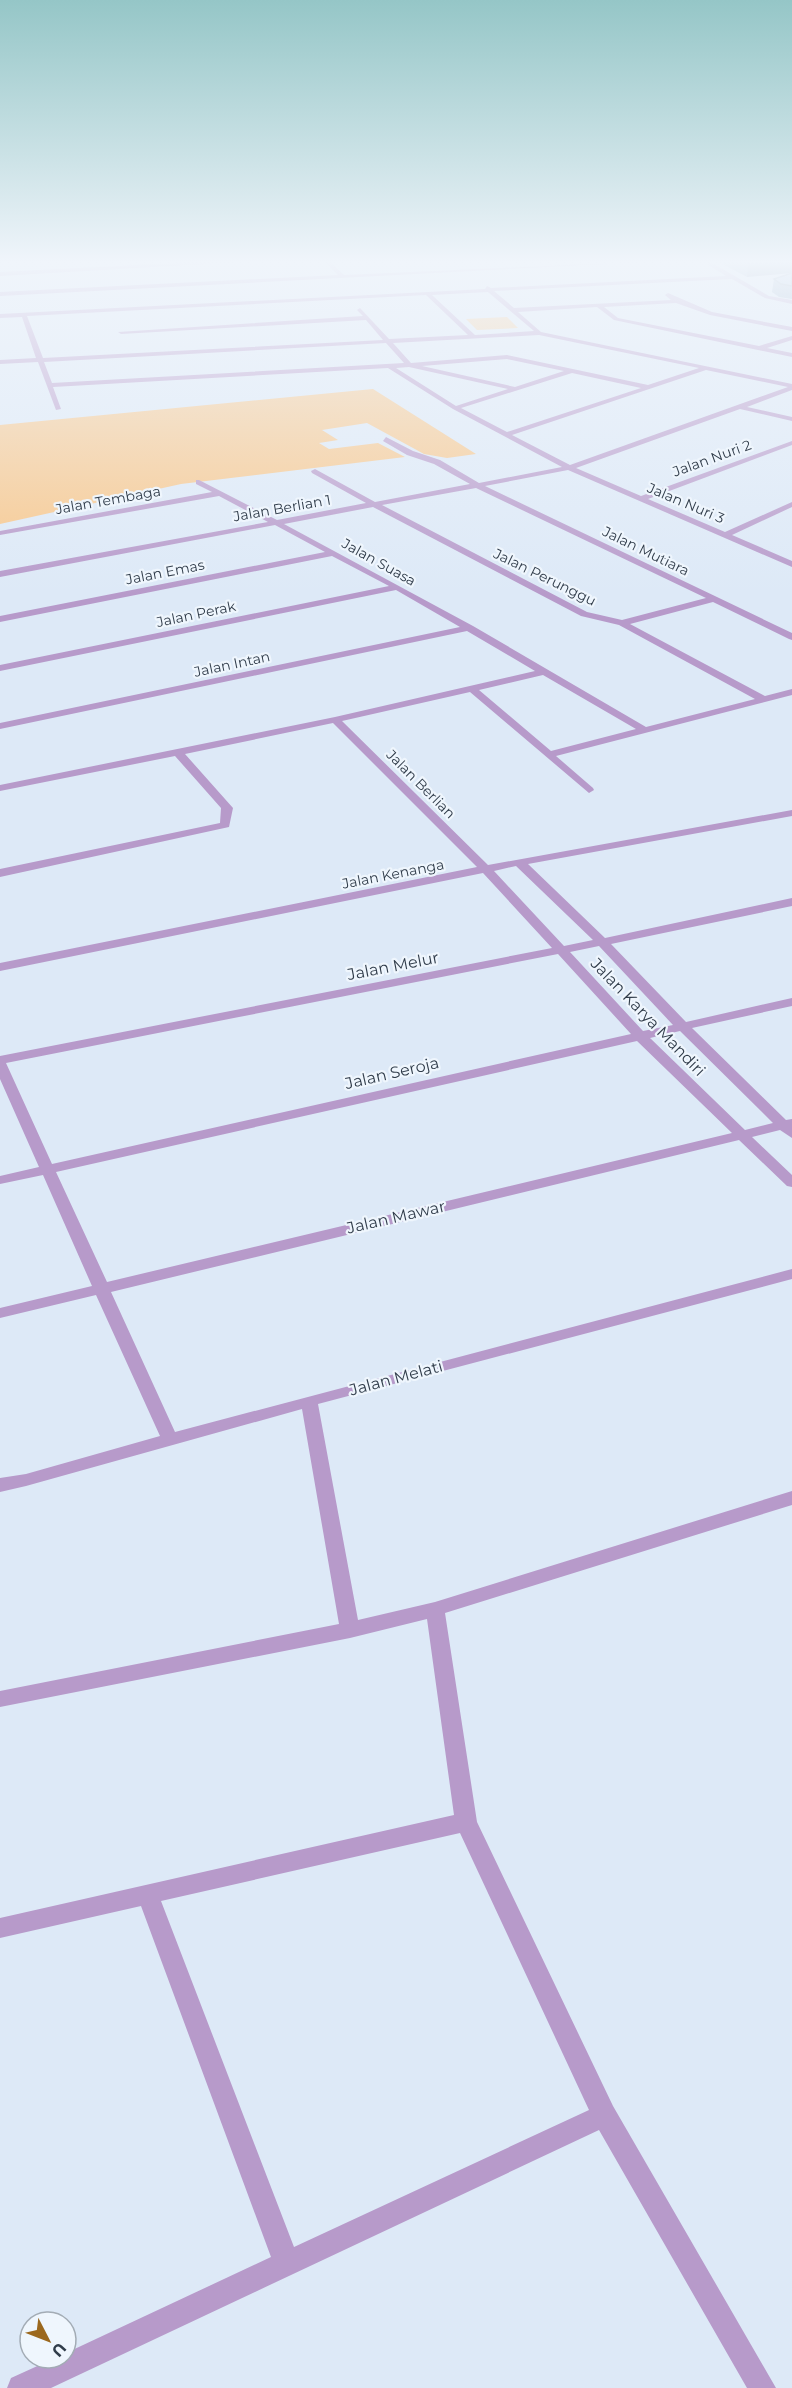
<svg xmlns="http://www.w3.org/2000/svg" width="792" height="2388" font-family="Montserrat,sans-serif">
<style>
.green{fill:#f8c689}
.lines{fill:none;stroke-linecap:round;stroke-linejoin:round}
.minor{fill:#b79aca;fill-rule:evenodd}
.wall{fill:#88a2bf}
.shaded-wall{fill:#6f849b}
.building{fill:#9ebcde;stroke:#6f849b;stroke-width:1.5}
.labels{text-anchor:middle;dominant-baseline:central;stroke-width:4.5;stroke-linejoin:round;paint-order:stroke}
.far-street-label{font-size:14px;fill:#303c4a;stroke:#eff6fd}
.street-label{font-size:16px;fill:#303c4a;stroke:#eff6fd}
</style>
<rect width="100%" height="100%" fill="#dde9f7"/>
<!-- green -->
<g class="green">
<polygon points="507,317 518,328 477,330 466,319"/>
<polygon points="373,389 476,454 447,458 424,454 367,423 322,430 338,440 319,443 329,449 378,443 405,457 181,484 0,524 0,425"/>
</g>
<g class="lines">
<!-- minor -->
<g class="minor">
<polygon points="235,260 274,260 0,276 0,272"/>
<polygon points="323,260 328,260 344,275 680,260 0,296 0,292 338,275"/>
<path d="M701 260H707L769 296 792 300V304L765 298 732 279 494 291 514 308 671 300 665 295 668 293 712 312 792 327V331L710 315 676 303 604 307 618 318 759 346 792 336V340L767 348 792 353V357L614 320 597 307 518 312 541 332 792 384V390L747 407 792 417V421L740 409 576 468 641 496 792 441V445L648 499 725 532 792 502V507L732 535 792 561V567L568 470 485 486 792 633V640L789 639 713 602 630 624 765 696 792 689V695L556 756 593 788 594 790 589 793 470 692 342 721 488 865 792 810V816L528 864 605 938 792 898V906L611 944 686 1022 792 998V1006L692 1028 786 1120 792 1119V1138L780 1130 752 1137 792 1175V1187L787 1186 739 1140 111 1292 175 1432 792 1269V1279L318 1404 358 1620 435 1602 792 1491V1505L445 1613 477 1822 613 2106 776 2388H747L599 2130 51 2388H7L11 2378 55 2358H66V2353L271 2257 141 1906 0 1938V1918L454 1815 427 1619 350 1638 0 1707V1691L339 1624 302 1409 26 1486 0 1492V1478L26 1474 160 1436 96 1295 0 1318V1308L92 1286 43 1175 0 1184V1176L39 1167 0 1079V1056L552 948 483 873 0 971V963L477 867 333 723 185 754 233 808 229 827 0 877V869L220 823 221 808 175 756 0 791V785L335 717 535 671 467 631 0 729V723L460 627 396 590 0 671V665L389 586 332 556 0 622V616L325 552 275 525 0 577V571L268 522 219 496 0 535V531L212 492 196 484V480H199L277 520 366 503 312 473 311 471 315 469 375 502 470 484 434 464 407 455 383 441 386 437 413 451 440 460 479 483 562 467 453 409 388 368 53 387 61 409 56 410 38 362 0 364V360L36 358 22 317 0 318V314L485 289 487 286 491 288 726 276ZM488 292 534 331 475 335 432 295ZM426 295 468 335 389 339 360 308 357 310 363 316 118 332 121 334 366 320 383 340 43 358 27 316ZM539 335 699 368 648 385 507 355 411 363 393 343ZM386 343 404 363 52 383 44 362ZM507 359 564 371 515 387 422 366ZM409 367 508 389 456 406 396 368ZM706 370 788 387 570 465 512 435ZM572 373 641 388 507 432 461 408ZM476 488 706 598 622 620 587 612 382 505ZM373 507 581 616 619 625 755 699 646 727 473 626 284 524ZM543 675 636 729 551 751 479 690ZM516 866 593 940 564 946 494 871ZM599 946 673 1025 643 1031 570 952ZM558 954 631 1034 52 1164 6 1063ZM680 1031 773 1123 745 1130 650 1038ZM637 1041 732 1133 107 1282 56 1172ZM460 1833 589 2110 294 2247 161 1901Z"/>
</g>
</g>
<!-- wall -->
<g class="wall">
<polygon points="715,260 792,260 747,277"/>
<polygon points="792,273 792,299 779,297 772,292 774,279"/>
</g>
<!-- shaded-wall -->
<polygon class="shaded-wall" points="792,261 792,273 747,277 748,264"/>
<!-- building -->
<g class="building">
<polygon points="741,260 792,260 792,261 748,264"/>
<polygon points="792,273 792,286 781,284 774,279"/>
</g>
<!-- sky -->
<linearGradient id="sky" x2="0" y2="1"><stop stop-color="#95c6c7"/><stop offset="0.44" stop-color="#f0f5fb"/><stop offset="1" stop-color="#f0f5fb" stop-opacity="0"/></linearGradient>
<rect width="792" height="595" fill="url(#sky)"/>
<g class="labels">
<!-- far-street labels -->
<g class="far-street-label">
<text transform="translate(712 458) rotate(-20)">Jalan Nuri 2</text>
<text transform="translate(108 500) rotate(-10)">Jalan Tembaga</text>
<text transform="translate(686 503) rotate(23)">Jalan Nuri 3</text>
<text transform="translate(282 508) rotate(-10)">Jalan Berlian 1</text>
<text transform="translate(646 551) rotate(26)">Jalan Mutiara</text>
<text transform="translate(379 562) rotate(29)">Jalan Suasa</text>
<text transform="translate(165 572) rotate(-11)">Jalan Emas</text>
<text transform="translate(545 577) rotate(26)">Jalan Perunggu</text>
<text transform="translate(196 614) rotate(-12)">Jalan Perak</text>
<text transform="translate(232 664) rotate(-12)">Jalan Intan</text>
<text transform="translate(421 784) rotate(45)">Jalan Berlian</text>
<text transform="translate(393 874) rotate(-11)">Jalan Kenanga</text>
</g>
<!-- street labels -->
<g class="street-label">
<text transform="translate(393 966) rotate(-11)">Jalan Melur</text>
<text transform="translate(648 1017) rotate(46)">Jalan Karya Mandiri</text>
<text transform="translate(392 1073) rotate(-13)">Jalan Seroja</text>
<text transform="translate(396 1217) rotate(-13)">Jalan Mawar</text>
<text transform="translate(396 1378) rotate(-15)">Jalan Melati</text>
</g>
</g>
<!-- north arrow -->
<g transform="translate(48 2340) rotate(132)"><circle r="28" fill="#eff6fd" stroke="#a3acb5" stroke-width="1.5"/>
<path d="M0-4.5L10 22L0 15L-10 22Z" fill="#9b681e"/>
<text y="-9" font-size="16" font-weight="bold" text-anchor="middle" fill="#303c4a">U</text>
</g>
</svg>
